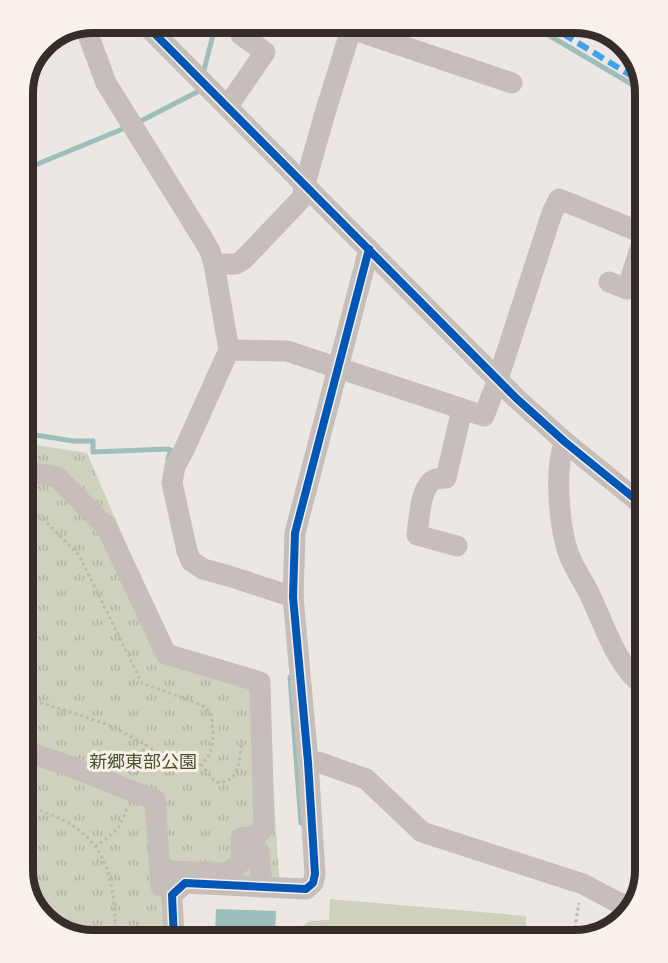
<svg xmlns="http://www.w3.org/2000/svg" width="668" height="963" font-family="'Varela Round','Noto Sans JP',sans-serif">
<style>
.grass{fill:url(#grass-tufts)}
.garden{fill:#ced1bc}
.water{fill:#9ebebc}
.lines{fill:none;stroke-linecap:round;stroke-linejoin:round}
.stream{stroke:#9ebebc;stroke-width:5}
.path{stroke:#beb7b2;stroke-width:3;stroke-dasharray:3 3;stroke-linecap:butt}
.minor{stroke:#c5beba;stroke-width:21}
.quiet{stroke:#3fa3eb;stroke-width:6;stroke-dasharray:12 6;stroke-linecap:butt}
.cycleway-casing{stroke:#f9f0e9;stroke-width:11}
.cycleway{stroke:#0057b8;stroke-width:8}
.labels{text-anchor:middle;dominant-baseline:central;stroke-width:6;stroke-linejoin:round;paint-order:stroke}
.park-label{font-size:18px;fill:#48532e;stroke:#f9f0e9}
.rim{fill:none;stroke:#362c29;stroke-width:8}
</style>
<defs>
<pattern id="grass-tufts" width="24" height="20" patternUnits="userSpaceOnUse" patternTransform="scale(1.5)"><rect width="24" height="20" fill="#ced1bc"/><path d="M3 7l-1-3M5 7V3M7 7l1-3M15 17l-1-3M17 17v-4M19 17l1-3" fill="none" stroke="#b2b4a2"/></pattern>
</defs>
<rect width="100%" height="100%" fill="#ece7e2"/>
<!-- grass -->
<polygon class="grass" points="23,443 87,453 171,648 266,676 279,877 165,876 168,940 89,940 54,929 32,905 23,870"/>
<!-- garden -->
<polygon class="garden" points="330,899 526,916 527,940 293,940 294,933 309,921 329,920"/>
<!-- water -->
<polygon class="water" points="216,909 276,911 275,938 215,935"/>
<g class="lines">
<!-- stream -->
<g class="stream">
<polyline points="543,23 540,30 645,92"/>
<polyline points="204,70 216,23"/>
<polyline points="139,122 199,91"/>
<polyline points="23,170 125,128"/>
<polyline points="23,433 73,441 93,441 93,452 168,449 171,450 168,459"/>
<polyline points="290,677 301,823"/>
</g>
<!-- path -->
<g class="path">
<path d="M23 697C49 706 76 713 102 723 117 728 130 736 144 744 159 752 183 777 201 764 217 752 212 733 212 716L210 712 202 705 142 683 79 555 41 517 35 514 23 512"/>
<path d="M201 764 215 782C240 785 239 760 242 741"/>
<polyline points="135,774 145,744"/>
<path d="M23 804C38 811 56 815 70 824 114 850 114 895 116 940"/>
<path d="M95 847C114 833 119 831 127 808"/>
<polyline points="573,940 579,903"/>
</g>
<!-- minor -->
<g class="minor">
<polyline points="144,23 516,398 565,442 645,507"/>
<polyline points="85,26 106,83 203,239 210,251 214,264 229,350 184,450 175,466 172,483 187,551 191,561 203,569 229,576 293,597"/>
<polyline points="352,29 512,83"/>
<polyline points="228,106 265,52 241,35"/>
<polyline points="214,264 236,264 243,260 302,198 305,184 325,113 353,23"/>
<polyline points="609,282 627,289 645,234"/>
<polyline points="229,350 287,351 484,416 498,379 552,213 559,199 645,234"/>
<path d="M565 442C554 467 559 525 568 552 572 565 580 576 587 589 603 620 615 666 645 687"/>
<polyline points="23,471 57,477 107,528 166,654 260,682 264,827 256,836 241,838 241,862 228,873 161,871"/>
<path d="M457 546 417 535C419 521 420 484 436 479 439 478 443 478 446 478L462 409"/>
<polyline points="23,750 74,768 155,800 161,886"/>
<polyline points="308,762 318,762 366,779 422,832 583,884 613,900 633,908"/>
<polyline points="241,846 259,852 262,887"/>
<polyline points="174,940 172,895 185,883 306,889 313,883 315,874 308,762 293,597 295,533 369,249"/>
</g>
<!-- quiet -->
<polyline class="quiet" points="549,23 549,25 643,83"/>
<defs>
<g id="cycleway">
<polyline points="144,23 516,398 565,442 645,507"/>
<polyline points="174,940 172,895 185,883 306,889 313,883 315,874 308,762 293,597 295,533 369,249"/>
</g>
</defs>
<!-- cycleway casing -->
<use href="#cycleway" class="cycleway-casing"/>
<!-- cycleway -->
<use href="#cycleway" class="cycleway"/>
</g>
<g class="labels">
<!-- park labels -->
<g class="park-label">
<text x="143" y="762">新郷東部公園</text>
</g>
</g>
<!-- crop -->
<path d="M0 0H668V963H0ZM93 33H575A60 60 0 0 1 635 93V870A60 60 0 0 1 575 930H93A60 60 0 0 1 33 870V93A60 60 0 0 1 93 33Z" fill="#f9f0e9" fill-rule="evenodd"/>
<path class="rim" d="M93 33H575A60 60 0 0 1 635 93V870A60 60 0 0 1 575 930H93A60 60 0 0 1 33 870V93A60 60 0 0 1 93 33Z"/>
</svg>
